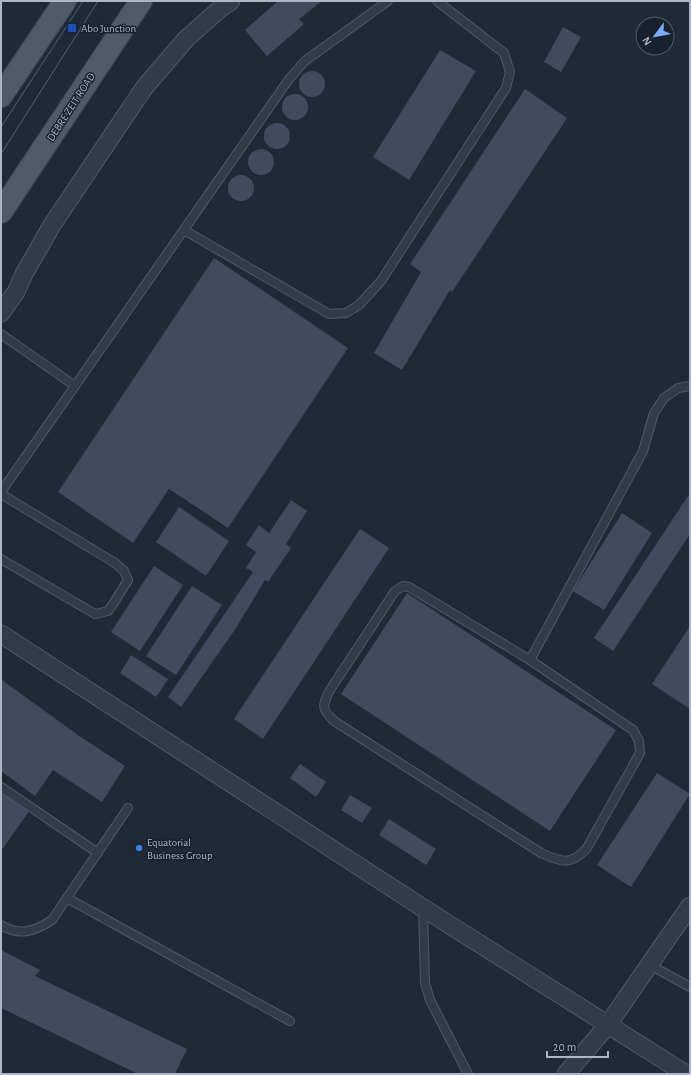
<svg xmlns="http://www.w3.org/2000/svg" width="691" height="1075" font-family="'Alegreya Sans',sans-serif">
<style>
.building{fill:#3f4c5d}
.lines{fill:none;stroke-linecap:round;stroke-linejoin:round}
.lane-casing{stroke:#505966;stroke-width:10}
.street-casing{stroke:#505966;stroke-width:19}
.primary-casing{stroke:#3c4551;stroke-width:24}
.lane{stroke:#323c48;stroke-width:8}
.street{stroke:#323c48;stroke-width:17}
.primary{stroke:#505b68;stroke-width:22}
.tram{stroke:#54606f;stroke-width:1}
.transit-dot{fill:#1a4fb4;stroke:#18212c;stroke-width:1.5}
.shop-dot{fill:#3f7fe0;stroke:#18212c;stroke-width:1.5}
.labels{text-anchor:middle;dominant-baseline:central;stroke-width:3;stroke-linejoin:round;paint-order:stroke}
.poi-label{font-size:11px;fill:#acb6c5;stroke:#18212c;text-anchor:start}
.street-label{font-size:11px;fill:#acb6c5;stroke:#18212c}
</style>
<rect width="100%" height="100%" fill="#1f2a37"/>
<!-- building -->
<g class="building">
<polygon points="278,1 322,1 299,19 304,24 267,56 245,30"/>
<polygon points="563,27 581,37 561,72 544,62"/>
<polygon points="440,50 476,71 409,180 373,157"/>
<circle cx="312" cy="84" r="13"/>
<polygon points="525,89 567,118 452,292 450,290 402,370 374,353 421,272 410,264"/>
<circle cx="295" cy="107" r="13"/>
<circle cx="277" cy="136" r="13"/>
<circle cx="261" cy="162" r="13"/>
<circle cx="241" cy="188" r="13"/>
<polygon points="214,258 348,348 228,528 169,489 133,543 58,492"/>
<polygon points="690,493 690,534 613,651 594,638"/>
<polygon points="291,500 307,511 286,544 291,548 268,582 265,580 236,628 181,707 168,697 253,572 246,568 256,552 246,545 259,525 269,533"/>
<polygon points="179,507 229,541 206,576 156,542"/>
<polygon points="622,513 652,533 604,610 573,591"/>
<polygon points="360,529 389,548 263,739 234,719"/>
<polygon points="154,566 183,585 140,651 111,632"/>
<polygon points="192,586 222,605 176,675 146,656"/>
<polygon points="407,593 616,730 550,831 341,694"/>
<polygon points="690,626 690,709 652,684"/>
<polygon points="131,655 168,679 156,697 120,673"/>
<polygon points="2,680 78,735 125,766 102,802 53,770 35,796 1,771"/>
<polygon points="300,764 326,782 316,797 290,778"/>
<polygon points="657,773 690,794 631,887 597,865"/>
<polygon points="1,790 30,810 1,851"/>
<polygon points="350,795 372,808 362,823 341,810"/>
<polygon points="389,819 436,849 426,865 379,835"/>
<polygon points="1,950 40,970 35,976 187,1049 175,1074 138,1074 1,1008"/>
</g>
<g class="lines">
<defs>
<g id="lane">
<polyline points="184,230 329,314 346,313 359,305 381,281 506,88 510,72 504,53 437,1"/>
<polyline points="1,334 75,386"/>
<polyline points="1,492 289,79 305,61 388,1"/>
<polyline points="1,494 115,563 124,571 128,580 113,604 108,611 95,614 1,559"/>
<path d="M403 586 409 587 530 660 633 730 639 741 640 753 587 848C571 866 561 862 541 853L334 721C321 708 322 706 330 690L395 591Z"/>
<polyline points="530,660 643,451 654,413 664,398 678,388 690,386"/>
<polyline points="1,787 98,853"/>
<polyline points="67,898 290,1021"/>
<polyline points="423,908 425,983 430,1000 468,1074"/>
<path d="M1 925C20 937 35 931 52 920L128 808"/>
<polyline points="650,965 690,987"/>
</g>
<g id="street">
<polyline points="1,313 16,292 24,274 52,225 144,88 186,39 222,7 231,1"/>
<polyline points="1,634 423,908 686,1074"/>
<polyline points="566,1074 607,1026 690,906"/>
</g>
<g id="primary">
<polyline points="1,96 65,1"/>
<polyline points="1,212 141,1"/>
</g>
</defs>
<!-- lane casing -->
<use href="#lane" class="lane-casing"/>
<!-- street casing -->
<use href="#street" class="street-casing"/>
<!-- primary casing -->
<use href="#primary" class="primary-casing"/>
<!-- lane -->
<use href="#lane" class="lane"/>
<!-- street -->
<use href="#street" class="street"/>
<!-- primary -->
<use href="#primary" class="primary"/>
<!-- tram -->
<g class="tram">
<polyline points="1,127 83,1"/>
<polyline points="1,154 98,1"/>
</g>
</g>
<!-- markers -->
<rect class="transit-dot" x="67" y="23" width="10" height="10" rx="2"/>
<circle class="shop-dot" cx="139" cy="848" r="4"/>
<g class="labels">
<!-- poi labels -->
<g class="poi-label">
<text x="81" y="28">Abo Junction</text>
<text x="147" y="842">Equatorial<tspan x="147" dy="13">Business Group</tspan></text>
</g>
<!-- street labels -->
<g class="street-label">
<text transform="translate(71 107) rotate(-57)">DEBRE ZEIT ROAD</text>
</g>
</g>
<!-- border -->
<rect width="691" height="1075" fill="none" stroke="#acb6c5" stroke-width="4"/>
<!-- north arrow -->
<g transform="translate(655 36) rotate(238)"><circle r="19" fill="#18212c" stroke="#535d69"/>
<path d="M0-3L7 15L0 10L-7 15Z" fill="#7aaefc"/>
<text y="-6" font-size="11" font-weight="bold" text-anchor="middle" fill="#acb6c5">N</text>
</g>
<!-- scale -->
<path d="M547 1051v6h61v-6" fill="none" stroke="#acb6c5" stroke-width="2"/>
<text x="553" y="1051" font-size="12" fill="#acb6c5" stroke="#18212c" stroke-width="3" paint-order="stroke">20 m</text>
</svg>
